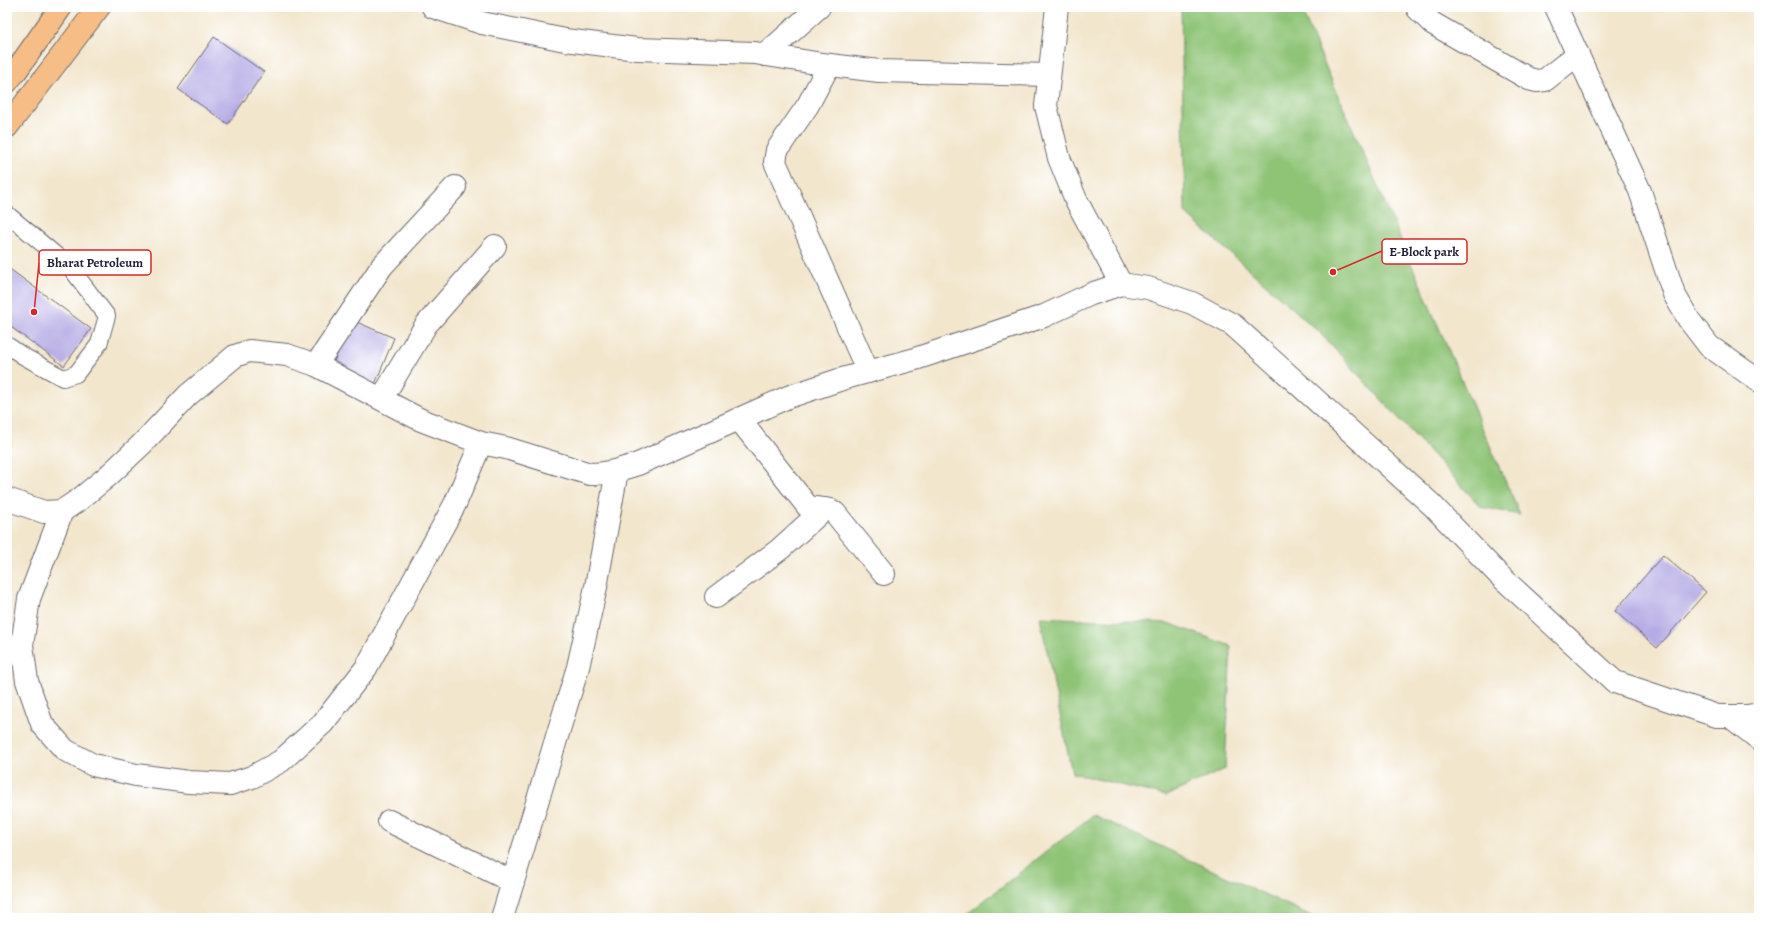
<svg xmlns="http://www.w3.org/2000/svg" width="1766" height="925" font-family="Alegreya,serif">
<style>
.green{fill:#8fc477;stroke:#587359}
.building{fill:#b6ace5}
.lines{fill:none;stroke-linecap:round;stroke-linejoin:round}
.service-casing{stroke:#6b676e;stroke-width:18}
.minor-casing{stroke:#6b676e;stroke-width:24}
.primary-casing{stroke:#6b676e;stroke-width:24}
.service{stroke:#fff;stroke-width:16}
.minor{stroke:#fff;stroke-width:22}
.primary{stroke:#f6be86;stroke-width:22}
.leader{fill:none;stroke:#d62828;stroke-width:1.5}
.callout-dot{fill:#d62828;stroke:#fff;stroke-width:1.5}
.callout{fill:#fff;stroke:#d62828;stroke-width:1.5}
.callout-label{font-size:13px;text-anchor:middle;font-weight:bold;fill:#22223b}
</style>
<rect width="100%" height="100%" fill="#fff"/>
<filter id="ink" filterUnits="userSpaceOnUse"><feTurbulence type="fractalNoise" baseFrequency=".025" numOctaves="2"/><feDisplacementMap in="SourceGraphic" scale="8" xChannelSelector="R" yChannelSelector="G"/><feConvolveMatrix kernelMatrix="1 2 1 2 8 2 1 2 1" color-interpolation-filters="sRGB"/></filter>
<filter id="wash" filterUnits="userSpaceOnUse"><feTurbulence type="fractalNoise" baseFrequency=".012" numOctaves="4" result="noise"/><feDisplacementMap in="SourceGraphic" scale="16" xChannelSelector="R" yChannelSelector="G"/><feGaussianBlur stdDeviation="0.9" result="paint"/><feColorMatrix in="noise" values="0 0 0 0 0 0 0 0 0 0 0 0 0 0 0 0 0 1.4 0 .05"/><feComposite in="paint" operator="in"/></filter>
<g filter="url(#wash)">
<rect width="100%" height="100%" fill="#f2e6cc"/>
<!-- green -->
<g class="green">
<polygon points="1181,7 1300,7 1520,515 1481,507 1318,331 1185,213"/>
<polygon points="1040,617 1168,623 1231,646 1225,769 1166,796 1072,773"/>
<polygon points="1093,815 1316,918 962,918"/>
</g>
<g id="blocks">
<!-- building -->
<g class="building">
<polygon points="214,37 264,72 228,124 178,89"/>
<polygon points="7,267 91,329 64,366 7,324"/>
<polygon points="352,320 394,338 375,384 332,366"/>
<polygon points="1663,555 1706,592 1657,648 1615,611"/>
</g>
</g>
</g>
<g filter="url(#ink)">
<use href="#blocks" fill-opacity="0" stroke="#6b676e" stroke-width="1"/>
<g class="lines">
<defs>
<polyline id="service" points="7,214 70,267 107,316 99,344 76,374 63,378 23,356 7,345"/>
<g id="minor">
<polyline points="433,7 482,23 565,40 637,49 755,53 822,64 879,71 1049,75"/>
<polyline points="1057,7 1046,106 1059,158 1076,200 1121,284"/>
<polyline points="1556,7 1640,191 1674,294 1689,320 1709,346 1759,381"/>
<polyline points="1418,9 1432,23 1529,79 1537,81 1545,80 1578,54"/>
<polyline points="765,55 819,7"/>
<polyline points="829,65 808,105 777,150 775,162 868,372"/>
<polyline points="316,365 382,266 455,187"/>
<polyline points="382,398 426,325 495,246"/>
<polyline points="739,419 808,507 830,510 835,513 884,574"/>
<path d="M7 499 44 512 62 511 80 499 108 476 142 444 188 395 235 356 249 351 287 355 316 365 421 420 481 443 506 448 590 474C607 474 622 469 638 464L788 397 842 379 915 359 1044 316 1091 294 1121 284 1148 288 1192 303 1233 325 1432 505 1499 575 1615 682 1717 716H1747L1759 714"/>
<polyline points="62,511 29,599 22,645 27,681 42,724 65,750 93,765 136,775 189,782 230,784 252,777 281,761 323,723 366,668 455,504 481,443"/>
<polyline points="716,597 780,549 824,509"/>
<polyline points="1731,717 1759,739"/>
<polyline points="389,821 513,882"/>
<polyline points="502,918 578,667 596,587 617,471"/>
</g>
<g id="primary">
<polyline points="7,82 16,71 61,7"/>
<polyline points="7,127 99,7"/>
</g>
</defs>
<!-- service casing -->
<use href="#service" class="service-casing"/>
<!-- minor casing -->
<use href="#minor" class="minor-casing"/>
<!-- primary casing -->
<use href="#primary" class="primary-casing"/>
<!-- service -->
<use href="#service" class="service"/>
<!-- minor -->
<use href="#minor" class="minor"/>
<!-- primary -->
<use href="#primary" class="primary"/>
</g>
</g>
<!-- callouts -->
<path class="leader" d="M1333 272L1382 251M34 312L39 263"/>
<g class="callout-dot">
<circle cx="1333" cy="272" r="4"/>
<circle cx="34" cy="312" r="4"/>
</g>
<g class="callout">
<rect x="1382" y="239" width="85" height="25" rx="4"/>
<rect x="39" y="250" width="112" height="25" rx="4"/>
</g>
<g class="callout-label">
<text x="1424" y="256">E-Block park</text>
<text x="95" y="267">Bharat Petroleum</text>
</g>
<!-- margin -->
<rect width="1766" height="925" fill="none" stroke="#fff" stroke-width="24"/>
</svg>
